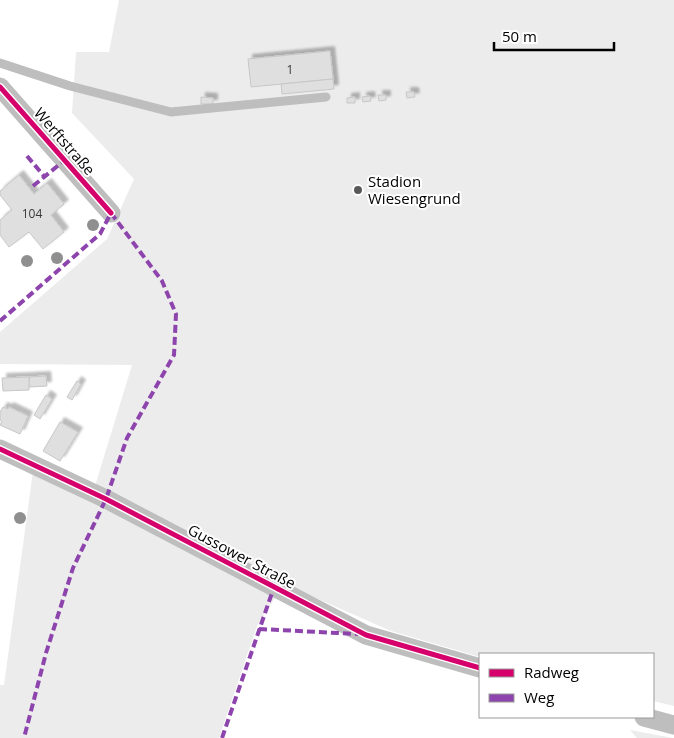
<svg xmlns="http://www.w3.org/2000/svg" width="674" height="738" font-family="'Open Sans',sans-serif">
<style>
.green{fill:#ececec}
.building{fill:#dfdfdf;stroke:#c7c7c7;filter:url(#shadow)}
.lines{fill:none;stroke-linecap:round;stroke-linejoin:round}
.service{stroke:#bebebe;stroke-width:9}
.minor{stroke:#bebebe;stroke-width:19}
.quiet{stroke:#8e44ad;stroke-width:4;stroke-dasharray:8 4;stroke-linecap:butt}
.cycleway-casing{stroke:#fff;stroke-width:8}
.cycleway{stroke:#d6006c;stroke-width:5}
.tree{fill:#8f8f8f}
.poi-dot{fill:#595959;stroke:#fff;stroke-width:2}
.labels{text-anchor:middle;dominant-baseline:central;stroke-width:4;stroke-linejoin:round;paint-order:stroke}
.number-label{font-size:12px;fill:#383838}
.street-label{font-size:15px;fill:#000;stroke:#fff}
.poi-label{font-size:15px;fill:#000;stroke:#fff;text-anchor:start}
</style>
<defs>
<filter id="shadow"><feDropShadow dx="4.5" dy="-4.5" stdDeviation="1" flood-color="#0004"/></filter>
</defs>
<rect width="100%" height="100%" fill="#fff"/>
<!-- green -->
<g class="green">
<polygon points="119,0 674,0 674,706 653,701 653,654 480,654 480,657 391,631 284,584 257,626 219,738 0,738 0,685 4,685 33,471 91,499 132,365 0,364 0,332 107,239 134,179 72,113 76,52 109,52"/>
<polygon points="630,730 673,738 637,738"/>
</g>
<!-- building -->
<g class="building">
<polygon points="330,51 333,79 251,87 248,59"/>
<polygon points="333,79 334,89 282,94 281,84"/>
<polygon points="406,92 414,92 415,97 407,98"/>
<polygon points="378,95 386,95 386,100 379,101"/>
<polygon points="370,96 371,101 363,102 362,97"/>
<polygon points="201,97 213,98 213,104 201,104"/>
<polygon points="355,97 355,103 347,103 347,98"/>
<polygon points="19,175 34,194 47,183 64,204 51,215 64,232 43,249 29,232 9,247 0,235 0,220 12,210 0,195 0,191"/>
<polygon points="46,376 47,386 29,387 29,377"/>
<polygon points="29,377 29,390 3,391 2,378"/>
<polygon points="77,381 81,384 72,400 67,397"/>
<polygon points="46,395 52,399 40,419 34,415"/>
<polygon points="3,407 8,409 9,407 28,416 20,434 0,425 2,421 0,420 0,412"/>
<polygon points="60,422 78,432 60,461 43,451"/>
</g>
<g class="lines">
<!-- service -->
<polyline class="service" points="0,63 70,86 171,112 326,97"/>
<!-- minor -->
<g class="minor">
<polyline points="0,87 111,213"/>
<polyline points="0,449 106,499 366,635 480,668"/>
<polyline points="644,717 674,725"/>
</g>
<!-- quiet -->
<g class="quiet">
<polyline points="27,156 44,176"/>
<polyline points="33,186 65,160"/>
<polyline points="0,321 100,234 111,213 162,281 176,314 174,355 127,438 106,499 73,568 46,653 24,738"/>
<polyline points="259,629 358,634"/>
<polyline points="222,738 274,587"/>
</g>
<defs>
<g id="cycleway">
<polyline points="0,87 111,213"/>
<polyline points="0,449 106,499 366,635 480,668"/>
</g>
</defs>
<!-- cycleway casing -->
<use href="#cycleway" class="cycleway-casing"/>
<!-- cycleway -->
<use href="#cycleway" class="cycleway"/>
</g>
<!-- trees -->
<g class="tree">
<circle cx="93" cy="225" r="6"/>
<circle cx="57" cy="258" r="6"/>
<circle cx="27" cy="261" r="6"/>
<circle cx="20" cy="518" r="6"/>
</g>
<!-- markers -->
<circle class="poi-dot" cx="358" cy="190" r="5"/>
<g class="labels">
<!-- number labels -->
<g class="number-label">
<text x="290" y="69">1</text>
<text x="32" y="213">104</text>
</g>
<!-- street labels -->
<g class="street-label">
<text transform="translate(65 141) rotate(49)">Werftstraße</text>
<text transform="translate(242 556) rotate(28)">Gussower Straße</text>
</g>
<!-- poi labels -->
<g class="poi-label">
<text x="368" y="181">Stadion<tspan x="368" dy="17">Wiesengrund</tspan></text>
</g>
</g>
<!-- legend -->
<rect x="479" y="653" width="175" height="65" fill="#ffffff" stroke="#999999"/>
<rect x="489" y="669" width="25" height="8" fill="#d6006c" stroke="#999999"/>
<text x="524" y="678" font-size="15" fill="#000000">Radweg</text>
<rect x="489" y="694" width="25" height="8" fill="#8e44ad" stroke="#999999"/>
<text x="524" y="703" font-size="15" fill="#000000">Weg</text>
<!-- scale -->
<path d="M494 42v8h120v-8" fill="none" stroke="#000000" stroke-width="2.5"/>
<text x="502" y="42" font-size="15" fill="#000000" stroke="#ffffff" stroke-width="4" paint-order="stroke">50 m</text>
</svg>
